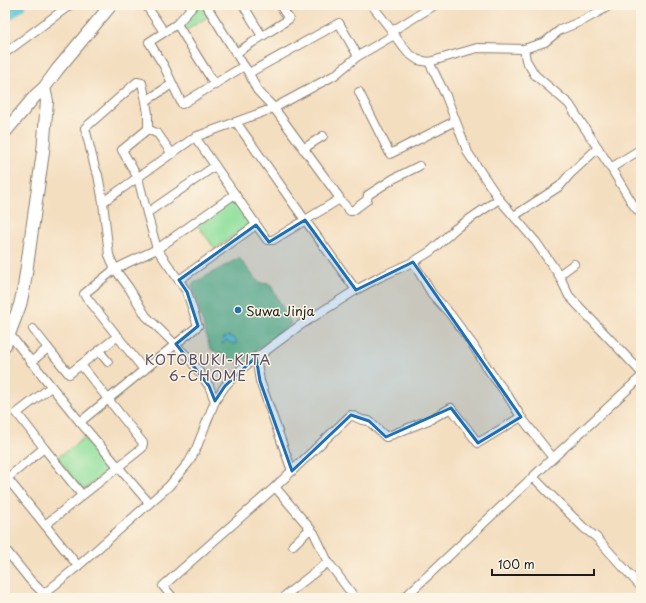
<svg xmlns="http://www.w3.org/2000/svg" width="646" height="603" font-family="'Playpen Sans',sans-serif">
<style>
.green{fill:#90e09e;stroke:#567e5d}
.forest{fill:#74be85;stroke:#486d50}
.water{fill:#58c4d1;stroke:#3a7076}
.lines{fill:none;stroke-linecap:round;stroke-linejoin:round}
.river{stroke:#58c4d1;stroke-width:12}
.street-casing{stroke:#887d6e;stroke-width:10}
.secondary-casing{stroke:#887d6e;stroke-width:14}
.street{stroke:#fff;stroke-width:8}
.secondary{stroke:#fff;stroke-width:12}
.marked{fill:#1f6fb2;fill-opacity:0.2;stroke:#1f6fb2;stroke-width:3;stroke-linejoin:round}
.poi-dot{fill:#1f6fb2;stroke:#fcf5e5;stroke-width:1.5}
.labels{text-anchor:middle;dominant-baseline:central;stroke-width:3;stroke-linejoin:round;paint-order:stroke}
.poi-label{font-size:13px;fill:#1c1c1c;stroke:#fcf5e5;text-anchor:start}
.neighbourhood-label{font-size:14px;letter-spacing:1px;fill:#574d68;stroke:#fcf5e5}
</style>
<rect width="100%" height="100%" fill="#fcf5e5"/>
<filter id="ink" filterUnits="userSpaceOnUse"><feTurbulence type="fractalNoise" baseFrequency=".025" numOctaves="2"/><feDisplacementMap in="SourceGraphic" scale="8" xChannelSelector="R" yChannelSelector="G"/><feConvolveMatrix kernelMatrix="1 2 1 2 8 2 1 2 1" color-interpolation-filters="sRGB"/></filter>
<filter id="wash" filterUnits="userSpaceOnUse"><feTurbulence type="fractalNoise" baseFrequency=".012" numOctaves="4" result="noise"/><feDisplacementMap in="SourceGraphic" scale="16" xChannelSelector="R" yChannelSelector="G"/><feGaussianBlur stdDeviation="0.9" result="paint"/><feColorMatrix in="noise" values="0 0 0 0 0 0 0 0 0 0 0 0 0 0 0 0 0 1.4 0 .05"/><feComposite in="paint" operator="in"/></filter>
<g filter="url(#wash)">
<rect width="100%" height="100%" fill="#f4dec0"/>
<!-- green -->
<g class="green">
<polygon points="199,5 203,5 209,16 185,31 182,26 182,22"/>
<polygon points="232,200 236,201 251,220 249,225 215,249 197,224"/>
<polygon points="84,438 109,466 108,470 85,489 82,489 57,458"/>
</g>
<!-- forest -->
<polygon class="forest" points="239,258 259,283 270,284 291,324 240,363 210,349 192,284"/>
<!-- water -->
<polygon class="water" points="228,336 234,338 236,341 236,344 232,344 226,340 223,344 221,343 224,338"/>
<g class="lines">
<!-- river -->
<polyline class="river" points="5,17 20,5"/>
</g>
</g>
<g filter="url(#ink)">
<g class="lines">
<defs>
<g id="street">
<polyline points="146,5 164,32"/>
<polyline points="194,5 177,24 149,42 164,66 182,104 244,66 249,73 257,90 274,108 339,197 338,200 341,201 350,211 352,211 367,200 368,195 393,179 419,166"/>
<polyline points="206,5 244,66"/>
<polyline points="243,5 262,36"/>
<polyline points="372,5 392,31"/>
<polyline points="435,5 392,31 394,35 408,53 418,60 429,62 477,48 524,49 545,42 560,30 584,20 611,5"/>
<polyline points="177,24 215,85"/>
<polyline points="524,49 526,60 535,75 569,104 611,168 634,206 641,214"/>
<polyline points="5,53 70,5"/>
<polyline points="236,53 289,19 280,5"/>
<polyline points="429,62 446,96 468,153 499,199 536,242 559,275 569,296 641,372"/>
<polyline points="249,73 339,23 358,56"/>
<polyline points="359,92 390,154 455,121"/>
<polyline points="146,101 142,83 137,82 85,128 95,168 98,175 103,202 109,255 115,269 129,288 146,316 190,359 209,386 215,401"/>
<polyline points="236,122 305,220 356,290"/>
<polyline points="148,129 158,134 172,154"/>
<polyline points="195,137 267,240 273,240 338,200"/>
<polyline points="303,149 323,136"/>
<polyline points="611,168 641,149"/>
<polyline points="103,202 195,137 274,108 335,75 358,56 394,35"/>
<polyline points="147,213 138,178 122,150 148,129 148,114 146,101 172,84"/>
<polyline points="514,216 560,186 570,174 598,148"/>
<polyline points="413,262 432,294 450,314 473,345 490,372 508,396 521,417 553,458"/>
<polyline points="559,275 574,264"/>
<polyline points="179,280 256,225"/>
<polyline points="33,329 48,348"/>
<polyline points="10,335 80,422 149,503"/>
<polyline points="99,351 108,362"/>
<polyline points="256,357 260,381 292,471"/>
<polyline points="31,362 48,348 69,374 118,336"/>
<polyline points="144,370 84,294 115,269 157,249 235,194"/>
<polyline points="80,422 198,326 187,292 157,249 147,213 215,166"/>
<polyline points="44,448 82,495"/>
<polyline points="533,477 584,528 596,537 641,587"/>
<polyline points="7,478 45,525 142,448 143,443 81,365"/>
<polyline points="5,480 44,448 17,413 51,387"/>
<polyline points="275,487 314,533 328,562 355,598"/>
<polyline points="45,525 78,566"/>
<polyline points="293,545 310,529"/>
<polyline points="5,549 30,580 44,594"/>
<polyline points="286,595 328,562"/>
<polyline points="39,598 78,566 169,486 189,462 196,449 215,401 225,386 240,370 299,326 356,290 380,277 413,262 431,251 455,229 499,199"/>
<polyline points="173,598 163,586 275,487 351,415 362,420 369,421 386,437 431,419 451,408 478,443 521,417"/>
<polyline points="404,598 553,458 641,377"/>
</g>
<g id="secondary">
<polyline points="5,132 36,95 44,88 57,70 111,5"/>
<polyline points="5,345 20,305 24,287 43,152 47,101 44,88"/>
</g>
</defs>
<!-- street casing -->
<use href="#street" class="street-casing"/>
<!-- secondary casing -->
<use href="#secondary" class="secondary-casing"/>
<!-- street -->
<use href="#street" class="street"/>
<!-- secondary -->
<use href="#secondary" class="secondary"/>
</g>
</g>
<!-- marked area -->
<path class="marked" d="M305 220 356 290 413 262 521 417 478 443 451 408 386 437 369 421 351 415 292 471 260 381 256 357 225 386 215 401 209 386 176 344 198 326 187 292 179 280 256 225 269 242Z"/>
<!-- markers -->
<circle class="poi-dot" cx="238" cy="310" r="4"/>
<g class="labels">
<!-- poi labels -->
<g class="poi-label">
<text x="246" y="310">Suwa Jinja</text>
</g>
<!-- neighbourhood labels -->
<g class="neighbourhood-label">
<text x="208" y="359">KOTOBUKI-KITA<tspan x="208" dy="16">6-CHOME</tspan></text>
</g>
</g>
<!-- margin -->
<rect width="646" height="603" fill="none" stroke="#fcf5e5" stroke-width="20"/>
<!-- scale -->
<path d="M492 569v6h102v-6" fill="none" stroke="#1c1c1c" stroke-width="2"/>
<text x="498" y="569" font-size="12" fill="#1c1c1c" stroke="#fcf5e5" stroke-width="3" paint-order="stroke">100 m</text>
</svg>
